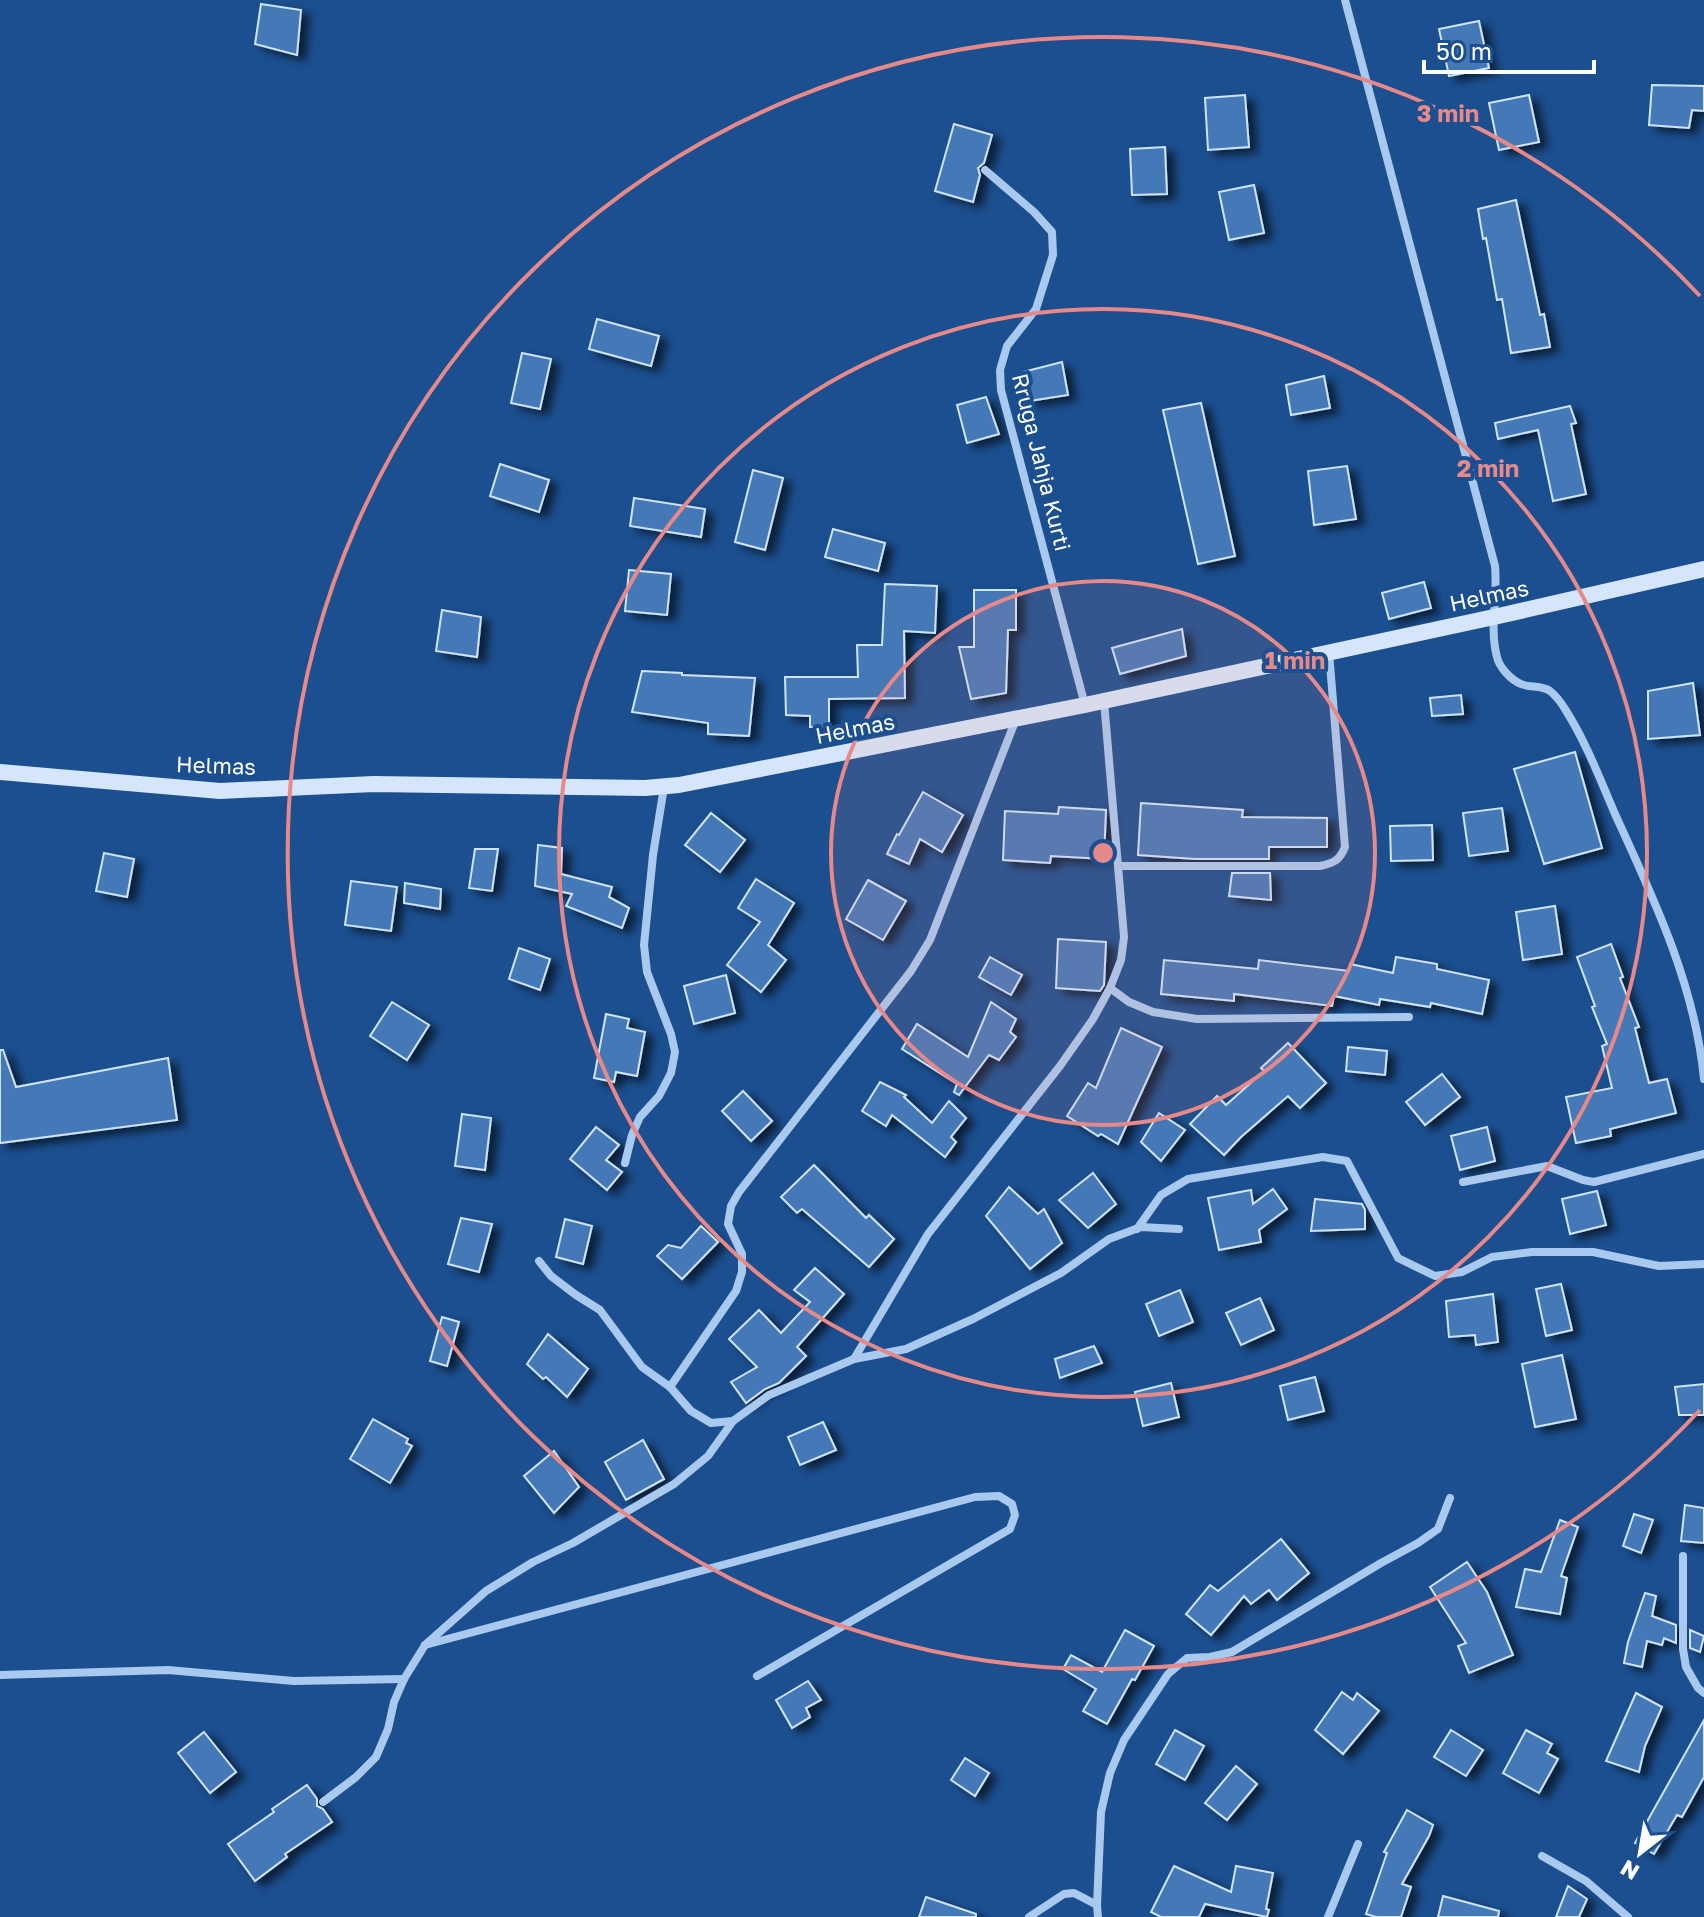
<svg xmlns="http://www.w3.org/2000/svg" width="1704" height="1917" font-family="'Golos Text',sans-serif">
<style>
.building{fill:#4478b7;stroke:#cfe3fa;stroke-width:2;filter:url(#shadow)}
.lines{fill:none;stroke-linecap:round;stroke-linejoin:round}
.street{stroke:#a9c9ee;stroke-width:8}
.secondary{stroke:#d6e6fa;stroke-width:16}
.ring{fill:none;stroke:#e88989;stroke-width:4}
.labels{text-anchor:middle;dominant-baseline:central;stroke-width:8;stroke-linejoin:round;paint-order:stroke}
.street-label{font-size:22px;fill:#fff;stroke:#1b4f8f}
.centre{fill:#e88989;stroke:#1b4f8f;stroke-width:4}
.ring-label{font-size:24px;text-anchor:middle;font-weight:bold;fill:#e88989;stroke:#1b4f8f;stroke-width:8;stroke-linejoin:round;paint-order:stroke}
</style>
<defs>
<filter id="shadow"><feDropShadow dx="8" dy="5" stdDeviation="4" flood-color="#0009"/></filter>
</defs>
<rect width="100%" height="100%" fill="#1b4f8f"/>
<!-- building -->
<g class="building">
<polygon points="261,4 301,10 297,55 255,44"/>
<polygon points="1479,21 1489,68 1449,76 1439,29"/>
<polygon points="1652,85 1704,86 1704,111 1692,110 1689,128 1649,125"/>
<polygon points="1245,95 1249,147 1208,150 1205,98"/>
<polygon points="1529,95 1539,142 1499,150 1489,103"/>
<polygon points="954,124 992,135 984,163 978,168 980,175 973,202 935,191"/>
<polygon points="1165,147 1167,194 1132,195 1130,149"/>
<polygon points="1254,185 1264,233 1229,240 1219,192"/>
<polygon points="1516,200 1540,315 1544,314 1550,347 1511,353 1502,299 1497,300 1486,238 1483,239 1478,209"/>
<polygon points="597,319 659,336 651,366 589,349"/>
<polygon points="522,353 551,359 540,409 511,403"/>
<polygon points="1062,362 1068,395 1029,401 1023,372"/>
<polygon points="1324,376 1330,408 1291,415 1286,385"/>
<polygon points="986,397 999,434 967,443 957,405"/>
<polygon points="1201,403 1235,556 1198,564 1163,410"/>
<polygon points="1570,406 1576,423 1571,424 1586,494 1553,501 1538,430 1498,439 1495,423"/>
<polygon points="500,464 549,480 539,512 490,496"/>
<polygon points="1347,466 1356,519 1314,525 1308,471"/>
<polygon points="753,470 783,478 765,550 735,542"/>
<polygon points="634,498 705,509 701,537 630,526"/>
<polygon points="833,529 885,543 878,571 825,557"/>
<polygon points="629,570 671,574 667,615 625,611"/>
<polygon points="1424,582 1431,608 1389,619 1382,593"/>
<polygon points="885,584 937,586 935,633 904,631 905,698 829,699 829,727 810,727 810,716 786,715 785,677 858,677 857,645 882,645"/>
<polygon points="974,590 1016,590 1016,630 1008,630 1006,693 971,699 959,647 974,647"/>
<polygon points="442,610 481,617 477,657 436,651"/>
<polygon points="1182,629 1186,656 1120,674 1112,648"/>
<polygon points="642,671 682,673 682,675 755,678 749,736 708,734 708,723 632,712"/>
<polygon points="1693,683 1700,735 1648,739 1648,691"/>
<polygon points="1461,695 1463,714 1432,716 1430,698"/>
<polygon points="1575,752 1602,848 1544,864 1514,769"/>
<polygon points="923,792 963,815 942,852 920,839 909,864 887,854 897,834 899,835"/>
<polygon points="1141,803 1243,810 1242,817 1327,818 1327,847 1269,847 1269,859 1195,859 1138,855"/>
<polygon points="1059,807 1106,810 1104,859 1051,856 1050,863 1003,860 1005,811 1058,814"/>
<polygon points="1502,808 1508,851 1469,856 1463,813"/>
<polygon points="711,813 745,840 720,872 685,845"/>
<polygon points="1432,825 1433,860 1391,861 1390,826"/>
<polygon points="538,845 562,848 561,874 612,887 609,897 629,908 622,928 566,906 572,894 535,886"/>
<polygon points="475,849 498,849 492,891 469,888"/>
<polygon points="104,853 134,859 127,897 96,891"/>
<polygon points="1232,873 1270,873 1271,900 1229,896"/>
<polygon points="756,879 794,903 768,945 786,960 761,992 727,965 760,922 738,908"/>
<polygon points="868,880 906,901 883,940 846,919"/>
<polygon points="351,881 397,887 391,931 345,925"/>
<polygon points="405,883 441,889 440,909 404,903"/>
<polygon points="1555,906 1562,954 1523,960 1516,912"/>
<polygon points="1058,939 1106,942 1104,985 1100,991 1056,988"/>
<polygon points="1611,944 1623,977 1620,978 1639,1027 1635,1028 1649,1083 1667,1079 1676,1113 1610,1129 1611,1136 1576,1143 1566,1097 1612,1088 1602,1046 1607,1044 1592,1007 1595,1006 1577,957"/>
<polygon points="519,948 550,959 540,990 509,979"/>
<polygon points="990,957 1022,975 1011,995 979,977"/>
<polygon points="1396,957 1437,964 1437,969 1489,980 1482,1014 1431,1003 1430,1007 1380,999 1379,1005 1334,996 1332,1006 1234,994 1234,1001 1161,994 1164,960 1258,969 1259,960 1349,971 1350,964 1393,973"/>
<polygon points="726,975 735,1013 694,1024 684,986"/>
<polygon points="392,1002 429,1025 407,1060 370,1036"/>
<polygon points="991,1002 1016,1019 1010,1032 1016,1037 999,1060 989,1055 959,1095 954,1092 957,1084 902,1049 917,1024 968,1057"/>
<polygon points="606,1014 629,1019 627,1028 645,1032 637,1076 616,1072 614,1082 594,1078"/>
<polygon points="1121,1028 1162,1047 1118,1144 1101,1134 1098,1136 1067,1116 1088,1083 1096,1088"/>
<polygon points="1288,1043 1326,1083 1300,1108 1288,1096 1241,1137 1224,1155 1190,1124 1217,1096 1226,1105 1264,1071 1261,1068"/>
<polygon points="1348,1047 1387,1051 1385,1075 1346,1071"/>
<polygon points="0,1050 3,1050 16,1087 168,1058 177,1120 0,1143"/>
<polygon points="1442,1074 1460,1097 1425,1125 1406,1102"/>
<polygon points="880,1082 906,1095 904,1097 932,1123 949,1101 966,1118 951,1137 956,1142 945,1157 892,1115 886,1126 862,1111"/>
<polygon points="743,1091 772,1121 751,1141 722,1111"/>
<polygon points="1159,1113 1185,1130 1161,1161 1141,1142"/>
<polygon points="462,1114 491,1118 485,1170 455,1166"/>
<polygon points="596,1127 619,1145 606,1160 622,1172 607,1190 570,1159"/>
<polygon points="1487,1127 1495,1161 1460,1170 1451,1136"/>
<polygon points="814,1165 866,1218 869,1215 894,1239 869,1267 802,1209 797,1213 781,1197"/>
<polygon points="1093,1173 1116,1204 1088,1228 1059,1200"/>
<polygon points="1009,1187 1038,1214 1044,1209 1062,1243 1030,1269 986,1216"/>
<polygon points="1273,1189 1287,1209 1259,1230 1261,1242 1219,1250 1208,1198 1251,1190 1253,1204"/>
<polygon points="1597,1191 1606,1225 1570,1234 1562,1199"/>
<polygon points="1315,1199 1362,1204 1365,1210 1365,1229 1311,1231"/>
<polygon points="461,1218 492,1224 479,1272 448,1264"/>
<polygon points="565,1219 592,1226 583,1264 556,1257"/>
<polygon points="701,1226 718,1242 682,1279 657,1256 668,1245 681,1248"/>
<polygon points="815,1268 844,1294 797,1347 806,1356 779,1383 765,1389 746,1403 731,1382 757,1367 729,1339 759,1310 781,1333 810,1302 794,1290"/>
<polygon points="1561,1284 1572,1330 1546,1336 1536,1289"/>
<polygon points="1180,1290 1193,1322 1159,1336 1146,1304"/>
<polygon points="1493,1294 1498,1342 1476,1345 1475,1335 1449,1337 1446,1301"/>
<polygon points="1260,1298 1274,1330 1241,1345 1226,1313"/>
<polygon points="442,1317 459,1322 447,1366 430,1361"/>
<polygon points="548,1334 588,1369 567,1397 546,1377 543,1379 527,1364"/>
<polygon points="1094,1346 1102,1363 1060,1378 1055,1359"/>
<polygon points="1562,1355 1576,1419 1535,1427 1522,1364"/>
<polygon points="1315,1377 1324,1411 1288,1420 1280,1386"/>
<polygon points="1171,1383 1179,1417 1143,1426 1135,1392"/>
<polygon points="1704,1384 1704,1415 1679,1415 1675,1387"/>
<polygon points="373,1419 408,1439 406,1443 412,1446 390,1483 350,1459"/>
<polygon points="823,1422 836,1450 800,1465 788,1437"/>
<polygon points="643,1440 664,1479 626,1500 605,1462"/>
<polygon points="554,1451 579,1487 554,1513 524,1476"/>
<polygon points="1685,1505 1704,1508 1704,1543 1681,1541"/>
<polygon points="1634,1514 1653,1520 1641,1553 1623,1546"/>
<polygon points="1560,1520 1578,1527 1561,1576 1567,1578 1560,1614 1516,1607 1525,1569 1541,1572"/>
<polygon points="1281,1539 1309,1573 1277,1600 1269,1590 1251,1604 1244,1596 1211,1635 1186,1614 1210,1585 1218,1591"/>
<polygon points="1467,1562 1487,1592 1513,1655 1469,1673 1458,1646 1466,1643 1430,1587"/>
<polygon points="1645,1593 1656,1596 1652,1616 1676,1625 1676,1643 1664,1638 1662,1645 1647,1641 1642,1667 1624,1663 1628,1642"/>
<polygon points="1125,1630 1154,1646 1135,1680 1132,1679 1107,1724 1083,1711 1096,1689 1063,1669 1071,1655 1102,1672"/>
<polygon points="1690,1630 1704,1636 1700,1652 1690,1648"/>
<polygon points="808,1681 821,1700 806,1708 810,1717 792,1728 776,1700"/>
<polygon points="1342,1692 1353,1700 1357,1693 1379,1711 1343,1754 1315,1730"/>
<polygon points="1636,1693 1662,1707 1645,1746 1639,1772 1606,1761"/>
<polygon points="1704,1720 1704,1777 1682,1817 1677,1815 1654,1854 1635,1843"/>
<polygon points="1175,1730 1204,1746 1185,1780 1156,1764"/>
<polygon points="1451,1730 1483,1750 1466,1776 1434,1757"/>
<polygon points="1526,1730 1552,1744 1547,1753 1558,1759 1539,1793 1503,1773"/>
<polygon points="204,1732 236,1772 210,1793 178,1753"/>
<polygon points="965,1758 989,1773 975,1796 951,1780"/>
<polygon points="1236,1766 1257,1784 1227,1820 1205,1803"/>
<polygon points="307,1785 317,1799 317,1806 323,1809 332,1822 285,1854 287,1857 255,1881 228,1844 274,1812 272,1809"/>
<polygon points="1407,1810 1433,1825 1429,1836 1402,1884 1411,1887 1401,1917 1376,1917 1366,1914 1387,1853 1384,1852"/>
<polygon points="1174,1866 1231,1892 1236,1866 1273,1873 1266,1909 1269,1910 1267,1917 1205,1904 1199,1917 1161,1917 1151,1912"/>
<polygon points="1568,1886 1587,1899 1579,1917 1556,1917"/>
<polygon points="1443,1896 1499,1911 1498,1917 1438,1917"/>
<polygon points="926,1897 976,1914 976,1917 919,1917"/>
</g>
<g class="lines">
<!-- street -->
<g class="street">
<path d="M1345 0 1495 566C1498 596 1489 628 1497 657 1499 667 1511 680 1521 684 1529 688 1542 685 1550 691 1555 695 1562 704 1565 709 1586 742 1600 779 1615 814 1654 899 1695 985 1704 1079"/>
<polyline points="985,170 1034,212 1052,232 1053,255 1036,309 1007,346 1000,370 1001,390 1085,705"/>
<path d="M1119 866H1320C1334 863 1340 860 1345 847L1329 652"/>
<polyline points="1110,988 1129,1002 1153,1012 1197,1019 1409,1017"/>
<polyline points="625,1163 632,1135 640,1117 659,1096 671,1073 675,1052 671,1034 647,972 644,945 653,855 664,787"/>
<polyline points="1463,1182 1547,1166 1583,1180 1594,1182 1704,1154"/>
<polyline points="1137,1229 1161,1195 1188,1179 1323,1157 1347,1161 1398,1258 1435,1276 1462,1272 1492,1257 1532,1252 1593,1252 1659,1266 1704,1264"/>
<polyline points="539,1261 551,1276 576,1295 600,1310 642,1367 670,1387 691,1411 711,1423 733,1421 769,1395 854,1359 928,1234 1060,1066 1093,1019 1110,988 1121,960 1124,937 1104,701"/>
<polyline points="854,1359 906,1349 973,1319 1061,1273 1109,1239 1141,1227 1179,1229"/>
<polyline points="670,1387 736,1291 742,1272 742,1254 728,1224 731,1206 739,1192 911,971 930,940 1016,719"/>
<polyline points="1683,1556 1683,1649 1686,1667 1698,1688 1704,1693"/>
<polyline points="425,1645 975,1497 999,1496 1012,1504 1015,1515 1010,1529 757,1676"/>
<polyline points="0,1675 168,1670 294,1681 404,1679"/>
<polyline points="323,1802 356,1777 376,1757 388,1729 394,1702 404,1679 425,1645 486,1591 533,1562 573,1543 674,1484 708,1456 733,1421"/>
<polyline points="1542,1856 1586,1881 1628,1917"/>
<polyline points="1029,1917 1064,1894 1074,1893 1097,1905"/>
<polyline points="1098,1917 1097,1905 1101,1812 1110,1773 1124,1740 1168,1674 1187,1658 1210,1657 1232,1652 1381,1563 1418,1543 1438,1529 1450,1498"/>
<polyline points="1328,1917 1358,1844"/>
</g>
<!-- secondary -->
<polyline class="secondary" points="0,772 220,791 374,784 645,788 679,785 1085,705 1494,617 1704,569"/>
</g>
<!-- distance rings -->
<circle cx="1103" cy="853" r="272" fill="#e88989" fill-opacity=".12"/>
<g class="ring">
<circle cx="1103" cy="853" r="272"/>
<circle cx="1103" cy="853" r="544"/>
<path d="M1700 1410A816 816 0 1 1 1700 296"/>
</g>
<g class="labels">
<!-- street labels -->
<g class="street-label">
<text transform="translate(1042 462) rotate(76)">Rruga Jahja Kurti</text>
<text transform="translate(1489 595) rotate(-12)">Helmas</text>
<text transform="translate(855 728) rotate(-11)">Helmas</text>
<text transform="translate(216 765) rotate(2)">Helmas</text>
</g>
</g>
<circle cx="1103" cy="853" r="12" class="centre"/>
<g class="ring-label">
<text x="1448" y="122">3 min</text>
<text x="1488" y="477">2 min</text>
<text x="1295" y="669">1 min</text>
</g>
<!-- north arrow -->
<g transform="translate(1640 1853) rotate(211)" stroke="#1b4f8f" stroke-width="6" paint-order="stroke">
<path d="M0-6L14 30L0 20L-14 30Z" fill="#ffffff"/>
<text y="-12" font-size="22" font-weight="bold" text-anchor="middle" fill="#ffffff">N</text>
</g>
<!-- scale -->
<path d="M1424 60v12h170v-12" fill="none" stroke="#ffffff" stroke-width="4"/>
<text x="1436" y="60" font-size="24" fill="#ffffff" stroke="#1b4f8f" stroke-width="6" paint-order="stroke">50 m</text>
</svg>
